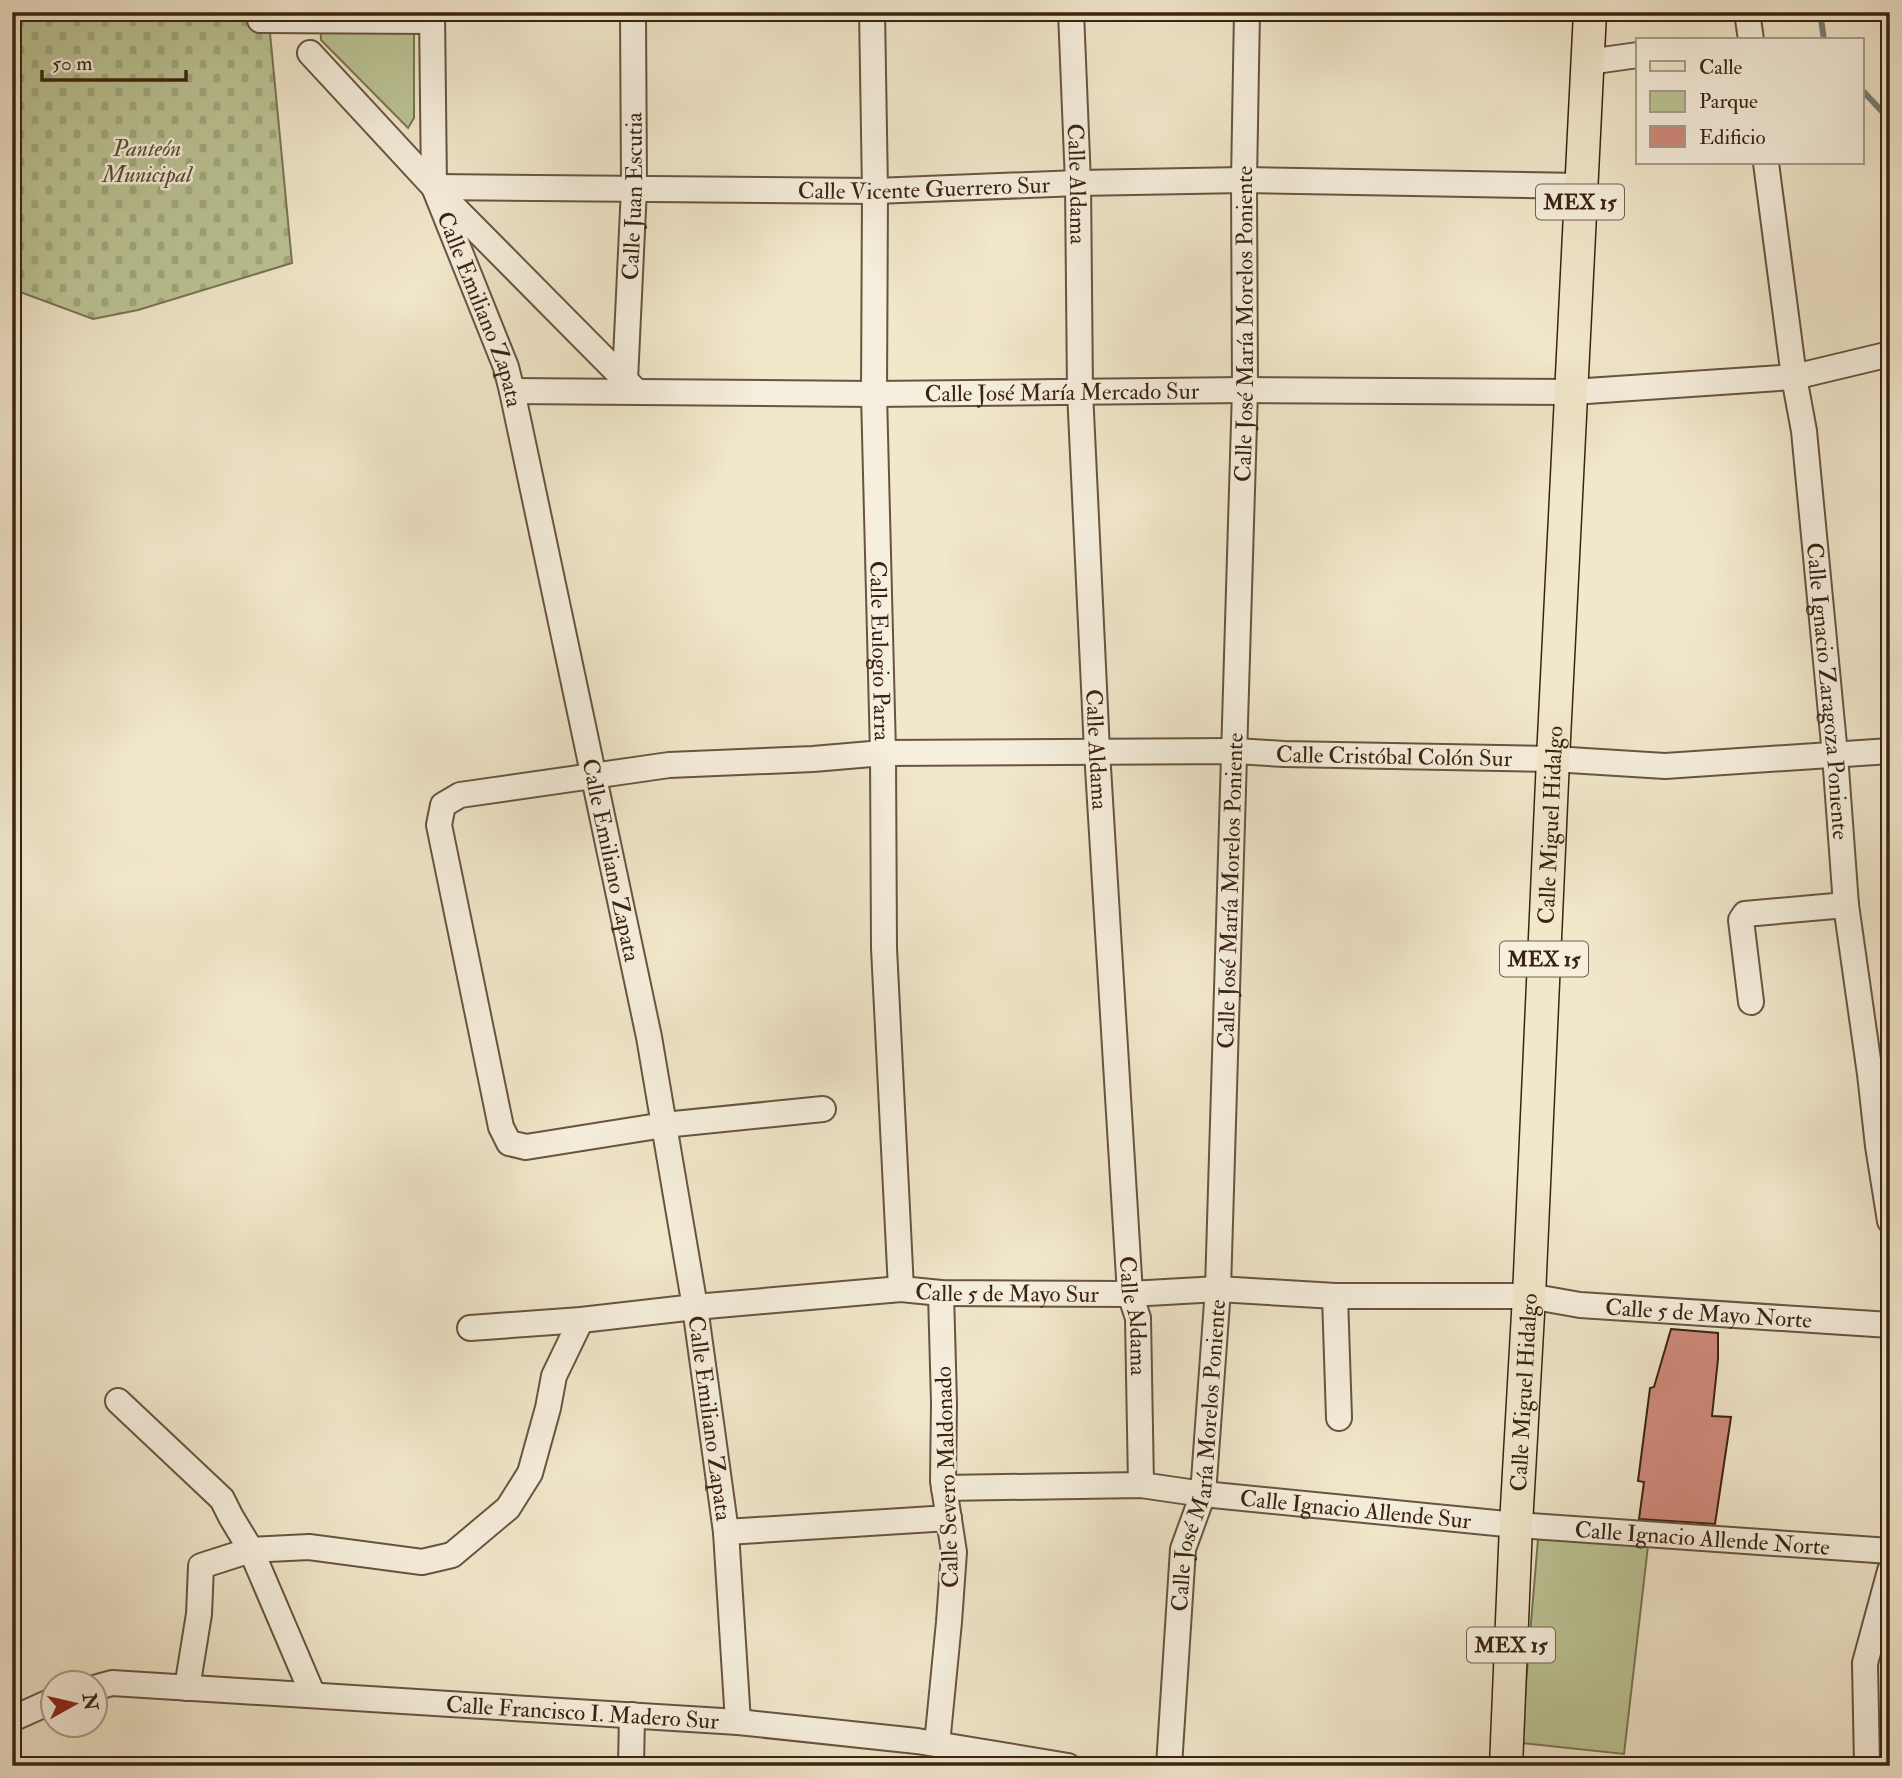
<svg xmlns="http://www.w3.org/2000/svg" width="1902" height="1778" font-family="'IM FELL Double Pica',serif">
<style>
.cemetery{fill:url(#cemetery-stones);stroke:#7b7454;stroke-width:2}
.park{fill:#bcc596;stroke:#7b7454;stroke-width:2}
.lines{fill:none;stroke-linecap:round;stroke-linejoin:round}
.stream{stroke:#75807a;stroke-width:6}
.building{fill:#d08a7c;stroke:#3a2312;stroke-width:2}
.minor-casing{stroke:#685440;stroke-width:28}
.major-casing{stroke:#3a2312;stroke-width:35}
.minor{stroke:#f6efdd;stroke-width:24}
.major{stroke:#f1e7cb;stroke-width:32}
.labels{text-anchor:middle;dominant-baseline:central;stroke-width:5;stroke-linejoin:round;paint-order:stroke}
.shield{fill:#f6efdd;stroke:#72604f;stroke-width:2}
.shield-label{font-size:21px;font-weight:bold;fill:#3a2312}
.park-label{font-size:23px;font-style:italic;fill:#5a4c33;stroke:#f6efdd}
.street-label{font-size:23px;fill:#3a2312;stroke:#f6efdd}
</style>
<defs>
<pattern id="cemetery-stones" width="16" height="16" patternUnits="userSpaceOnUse" patternTransform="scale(1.75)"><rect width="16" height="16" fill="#bcc596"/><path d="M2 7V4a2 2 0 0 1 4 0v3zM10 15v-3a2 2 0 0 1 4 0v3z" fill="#a2a980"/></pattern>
</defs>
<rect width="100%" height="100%" fill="#f1e7cb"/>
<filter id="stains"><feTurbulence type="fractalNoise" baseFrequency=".00286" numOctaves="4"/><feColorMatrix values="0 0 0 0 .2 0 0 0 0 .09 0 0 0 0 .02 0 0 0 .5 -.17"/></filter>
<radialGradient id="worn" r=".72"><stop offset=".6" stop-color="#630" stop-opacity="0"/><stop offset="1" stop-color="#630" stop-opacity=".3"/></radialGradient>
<!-- cemetery -->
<polygon class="cemetery" points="12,12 268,12 292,263 138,310 93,319 12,289"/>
<!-- park -->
<g class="park">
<polygon points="320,12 414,12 414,118 408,128 321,40"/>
<polygon points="1538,1539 1648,1546 1624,1754 1521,1743"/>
</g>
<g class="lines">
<!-- stream -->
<g class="stream">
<polyline points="1820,12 1824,40"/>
<polyline points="1862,90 1890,120"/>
</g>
</g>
<!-- building -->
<polygon class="building" points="1671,1329 1718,1333 1718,1359 1712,1416 1731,1417 1715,1524 1639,1519 1644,1482 1638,1481 1650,1388 1654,1387"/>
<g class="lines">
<defs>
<g id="minor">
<path id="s1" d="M432 12 434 187 506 367 512 391 649 1037 695 1307 726 1532 738 1722"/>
<path id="s2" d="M872 12 875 191 874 394 883 753 884 948 901 1289"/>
<path id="s3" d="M1071 12 1078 183 1080 391 1097 751 1130 1294 1138 1318 1141 1485"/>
<polyline points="1747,12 1751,40"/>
<polyline points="260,20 432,21"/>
<polyline points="310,53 434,187 636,391"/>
<polyline points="1588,62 1638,55"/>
<path id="s4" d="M1766 163 1794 377 1804 431 1835 755 1846 905 1870 1074 1878 1146 1890 1221"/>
<path id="s5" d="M434 187 875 191 1078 183 1244 180 1581 186"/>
<path id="s6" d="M625 380 634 188 633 12"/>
<path id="s7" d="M512 391 874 394 1245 390 1572 392 1794 377 1890 354"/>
<polyline points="1751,1002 1741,920 1745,914 1846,905"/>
<path id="s8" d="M823 1109 664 1125 526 1147 509 1143 501 1127 439 825 443 805 460 795 669 765 813 759 883 753 1236 751 1284 754 1553 759 1665 766 1890 751"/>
<polyline points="1335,1296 1339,1418"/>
<path id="s9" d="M470 1328 581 1320 695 1307 901 1289 941 1293 1130 1294 1218 1289 1335 1296H1529L1580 1305 1890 1325"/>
<polyline points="118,1401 222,1499 231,1517 251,1550 313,1695"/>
<path id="s10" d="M944 1488 1141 1485 1203 1494 1516 1525 1890 1551"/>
<polyline points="726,1532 949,1518"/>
<path id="s11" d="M94 1688 112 1683 738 1722 917 1741 1068 1766"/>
<polyline points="187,1688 199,1614 201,1566 251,1550 309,1547 422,1562 452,1555 508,1508 530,1473 548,1408 554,1376 581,1320"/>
<polyline points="12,1719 52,1701"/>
<polyline points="937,1744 949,1622 954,1552 943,1481 944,1403 941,1293"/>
<polyline points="631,1766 632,1715"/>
<path id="s12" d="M1169 1766 1183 1549 1203 1494 1218 1289 1245 390 1244 180 1247 12"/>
<polyline points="1867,1766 1865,1663 1890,1571"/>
</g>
<g id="major">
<path id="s13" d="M1506 1766 1516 1525 1529 1296 1553 759 1590 12"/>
</g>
</defs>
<!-- minor casing -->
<use href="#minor" class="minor-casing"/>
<!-- major casing -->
<use href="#major" class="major-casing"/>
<!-- minor -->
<use href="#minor" class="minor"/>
<!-- major -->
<use href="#major" class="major"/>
</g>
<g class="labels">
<!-- shield labels -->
<g class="shield">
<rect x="1536" y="184.5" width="88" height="35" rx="5"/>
<rect x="1500" y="941.5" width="88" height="35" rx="5"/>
<rect x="1467" y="1627.5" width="88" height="35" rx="5"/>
</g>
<g class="shield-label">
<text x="1580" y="202">MEX 15</text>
<text x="1544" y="959">MEX 15</text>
<text x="1511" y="1645">MEX 15</text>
</g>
<!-- park labels -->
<g class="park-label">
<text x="147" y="148">Panteón<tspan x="147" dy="26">Municipal</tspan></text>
</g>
<!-- street labels -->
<g class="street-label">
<text stroke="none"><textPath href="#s3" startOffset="172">Calle Aldama</textPath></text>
<text stroke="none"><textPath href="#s5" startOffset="490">Calle Vicente Guerrero Sur</textPath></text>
<text stroke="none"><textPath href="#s6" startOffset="184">Calle Juan Escutia</textPath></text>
<text stroke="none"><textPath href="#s1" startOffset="306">Calle Emiliano Zapata</textPath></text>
<text stroke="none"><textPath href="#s12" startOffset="1447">Calle José María Morelos Poniente</textPath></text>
<text stroke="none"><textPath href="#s7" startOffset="550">Calle José María Mercado Sur</textPath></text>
<text stroke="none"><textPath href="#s2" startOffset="639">Calle Eulogio Parra</textPath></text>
<text stroke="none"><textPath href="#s4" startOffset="532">Calle Ignacio Zaragoza Poniente</textPath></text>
<text stroke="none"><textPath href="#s3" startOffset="738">Calle Aldama</textPath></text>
<text stroke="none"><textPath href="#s8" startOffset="1620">Calle Cristóbal Colón Sur</textPath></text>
<text stroke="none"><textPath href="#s13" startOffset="942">Calle Miguel Hidalgo</textPath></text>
<text stroke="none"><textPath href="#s1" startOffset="873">Calle Emiliano Zapata</textPath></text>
<text stroke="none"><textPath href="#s12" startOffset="880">Calle José María Morelos Poniente</textPath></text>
<text stroke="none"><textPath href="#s9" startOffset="539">Calle 5 de Mayo Sur</textPath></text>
<text stroke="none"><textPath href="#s9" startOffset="1242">Calle 5 de Mayo Norte</textPath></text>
<text stroke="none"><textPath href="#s3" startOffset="1306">Calle Aldama</textPath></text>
<text stroke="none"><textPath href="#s13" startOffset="374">Calle Miguel Hidalgo</textPath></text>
<text stroke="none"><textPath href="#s1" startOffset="1440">Calle Emiliano Zapata</textPath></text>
<text stroke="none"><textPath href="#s12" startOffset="313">Calle José María Morelos Poniente</textPath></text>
<text transform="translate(947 1477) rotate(-92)">Calle Severo Maldonado</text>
<text stroke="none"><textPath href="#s10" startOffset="413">Calle Ignacio Allende Sur</textPath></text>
<text stroke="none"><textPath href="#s10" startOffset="761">Calle Ignacio Allende Norte</textPath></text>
<text stroke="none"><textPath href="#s11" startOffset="490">Calle Francisco I. Madero Sur</textPath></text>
</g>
</g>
<!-- margin -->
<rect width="1902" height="1778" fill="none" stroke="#f1e7cb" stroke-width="42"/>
<rect x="14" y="14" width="1874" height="1750" fill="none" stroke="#3a2312" stroke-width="3.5"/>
<rect x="21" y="21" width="1860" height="1736" fill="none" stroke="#3a2312" stroke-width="2"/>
<!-- legend -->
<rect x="1636" y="38" width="228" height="126" fill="#f6efdd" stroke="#ab9d8c" stroke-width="2"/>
<rect x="1650" y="61" width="35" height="10" fill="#f1e7cb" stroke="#ab9d8c" stroke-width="2"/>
<text x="1699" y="74" font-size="21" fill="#3a2312">Calle</text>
<rect x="1650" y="91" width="35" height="21" fill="#bcc596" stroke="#ab9d8c" stroke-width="2"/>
<text x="1699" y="108" font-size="21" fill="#3a2312">Parque</text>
<rect x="1650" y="126" width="35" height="21" fill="#d08a7c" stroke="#ab9d8c" stroke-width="2"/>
<text x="1699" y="144" font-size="21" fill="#3a2312">Edificio</text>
<!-- north arrow -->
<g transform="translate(74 1704) rotate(82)"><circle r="33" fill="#f6efdd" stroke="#ab9d8c" stroke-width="2"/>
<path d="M0-5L12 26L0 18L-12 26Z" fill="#8f2418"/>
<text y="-10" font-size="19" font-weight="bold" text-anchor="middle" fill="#3a2312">N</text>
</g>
<!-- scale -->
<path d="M42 70v10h144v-10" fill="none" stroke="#3a2312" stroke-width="3.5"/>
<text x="52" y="70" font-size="21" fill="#3a2312" stroke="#f6efdd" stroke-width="5" paint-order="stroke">50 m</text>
<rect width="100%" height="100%" filter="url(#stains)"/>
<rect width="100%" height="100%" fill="url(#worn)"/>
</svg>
